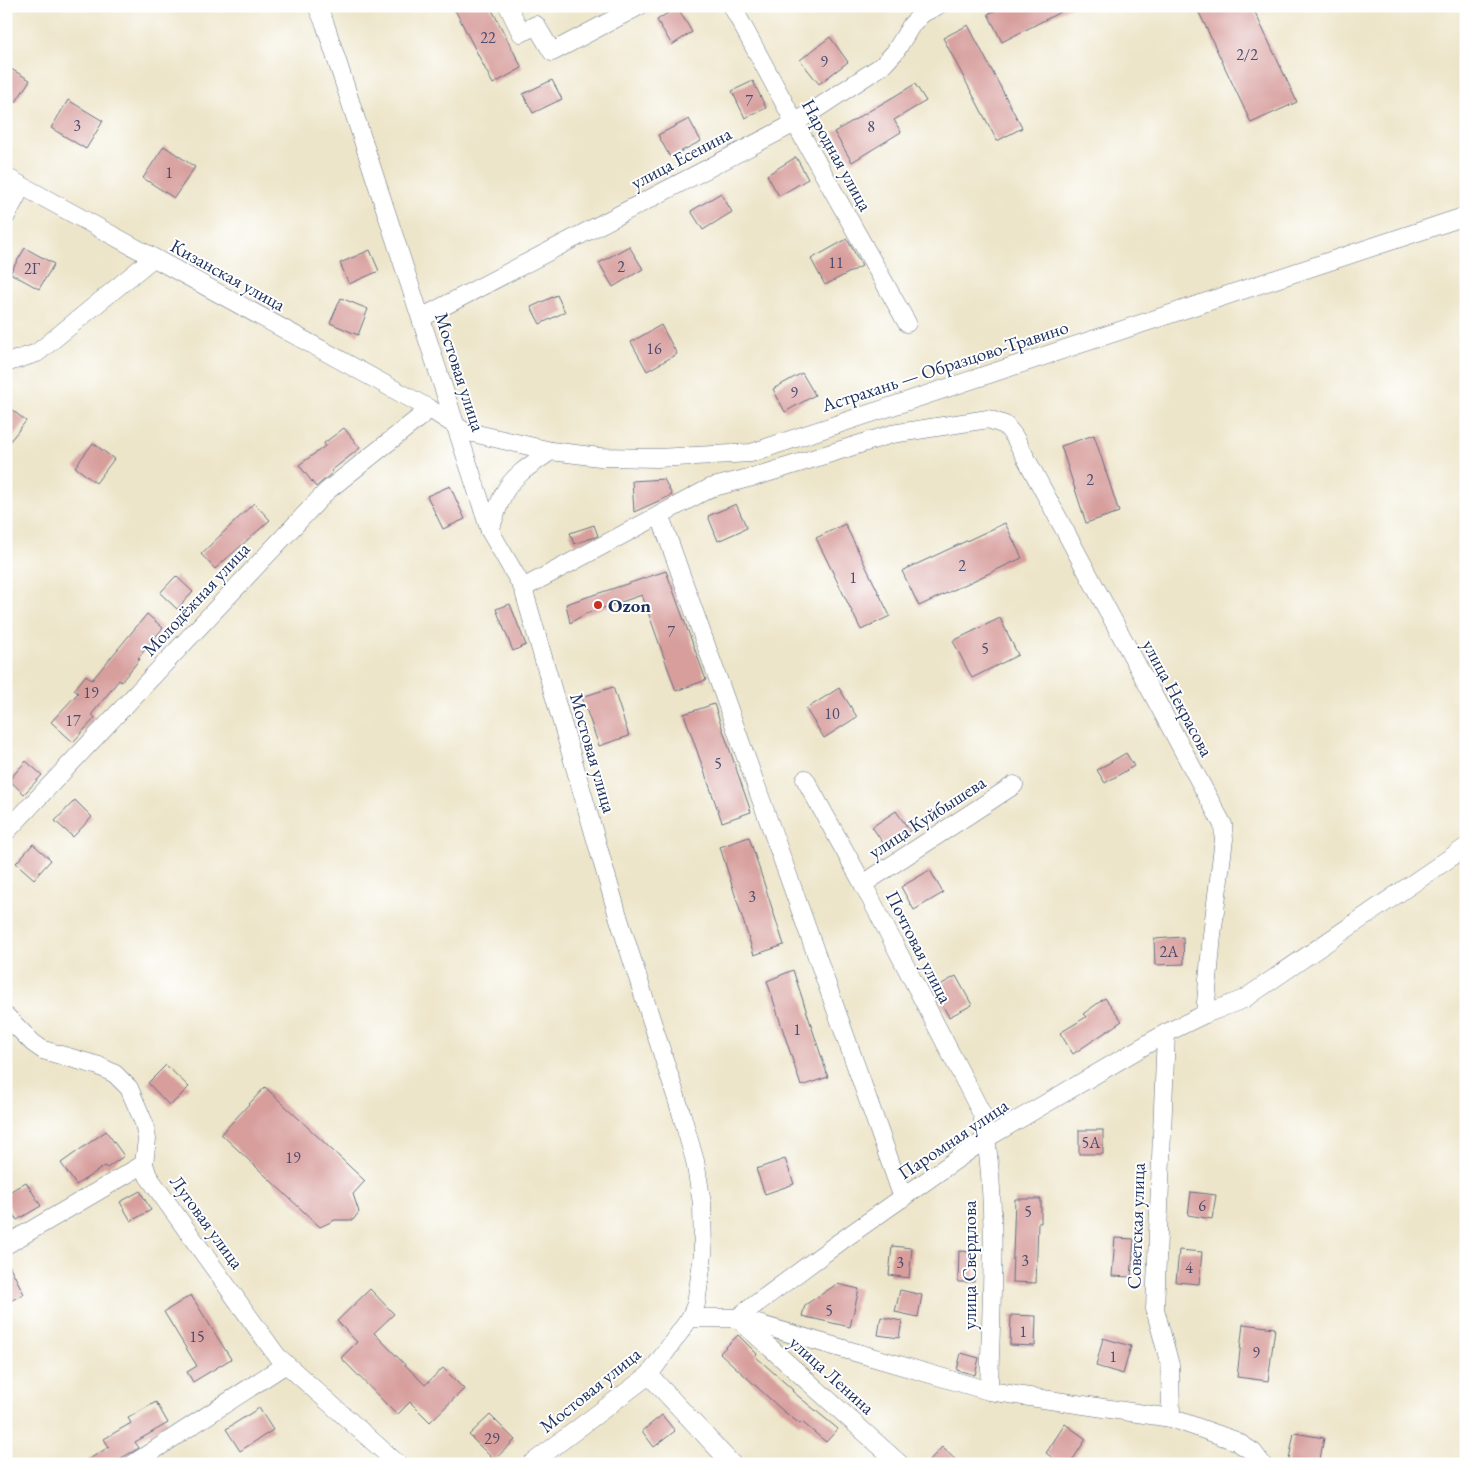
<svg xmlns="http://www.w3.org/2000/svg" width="1472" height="1470" font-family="'EB Garamond',serif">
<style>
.building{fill:#d79e9c}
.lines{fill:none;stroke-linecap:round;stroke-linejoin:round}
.minor-casing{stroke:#646f83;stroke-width:19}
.minor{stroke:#fff;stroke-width:18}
.poi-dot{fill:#c8321e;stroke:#fff;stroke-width:2}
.labels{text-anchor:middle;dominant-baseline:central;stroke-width:4;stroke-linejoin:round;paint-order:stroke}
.number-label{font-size:16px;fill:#4a4b6e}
.street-label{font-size:19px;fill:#1b2f5e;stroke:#fff}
.poi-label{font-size:19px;font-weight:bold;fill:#1b2f5e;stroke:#fff;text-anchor:start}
</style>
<rect width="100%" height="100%" fill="#fff"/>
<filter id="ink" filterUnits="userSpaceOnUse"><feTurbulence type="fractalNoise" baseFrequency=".02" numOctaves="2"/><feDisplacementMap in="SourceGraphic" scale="10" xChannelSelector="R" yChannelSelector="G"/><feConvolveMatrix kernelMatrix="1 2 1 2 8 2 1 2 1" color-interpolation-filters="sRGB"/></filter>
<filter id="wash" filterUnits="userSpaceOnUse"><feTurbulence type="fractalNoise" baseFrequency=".0096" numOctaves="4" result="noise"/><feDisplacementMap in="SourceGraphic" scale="20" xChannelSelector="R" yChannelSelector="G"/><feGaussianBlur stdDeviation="1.12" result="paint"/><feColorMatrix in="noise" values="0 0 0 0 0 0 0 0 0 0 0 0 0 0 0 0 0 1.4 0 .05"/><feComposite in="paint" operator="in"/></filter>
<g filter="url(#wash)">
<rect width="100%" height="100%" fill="#ede5c9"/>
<g id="blocks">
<!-- building -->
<g class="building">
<polygon points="453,6 490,6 522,68 493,84"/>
<polygon points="1004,6 1072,6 1002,42 988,14"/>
<polygon points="1196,6 1252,6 1297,102 1251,123"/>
<polygon points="677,7 692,32 672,45 657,20"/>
<polygon points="968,25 1022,128 997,141 943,38"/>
<polygon points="830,37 848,62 819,84 800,60"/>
<polygon points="6,66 30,80 16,102 6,96"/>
<polygon points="552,80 562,99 533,113 523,94"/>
<polygon points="753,81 766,108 745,118 732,91"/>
<polygon points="915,84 926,101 894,120 901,132 852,162 834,132"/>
<polygon points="68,100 103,121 86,149 51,128"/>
<polygon points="689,119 701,141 670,157 658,135"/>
<polygon points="164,146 195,167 174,198 143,178"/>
<polygon points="796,157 808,179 779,196 767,175"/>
<polygon points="721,193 732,212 703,230 691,211"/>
<polygon points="847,239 862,266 825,285 811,259"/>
<polygon points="629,246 643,269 613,287 599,263"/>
<polygon points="25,248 54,264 39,289 10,273"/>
<polygon points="370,250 379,271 349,284 340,263"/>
<polygon points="557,295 565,312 540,324 531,307"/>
<polygon points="341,298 368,309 358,335 330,323"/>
<polygon points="661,325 677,354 647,371 631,342"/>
<polygon points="802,373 815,395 785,412 773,389"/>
<polygon points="6,405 26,421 6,446"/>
<polygon points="344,428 360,448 331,471 332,473 316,487 299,465 325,446 324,443"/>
<polygon points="1094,435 1119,512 1086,523 1061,446"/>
<polygon points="93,443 114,459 96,483 75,467"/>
<polygon points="664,479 672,495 634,512 632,481"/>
<polygon points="450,486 465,519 443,529 427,496"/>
<polygon points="254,503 270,520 215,569 201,554"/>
<polygon points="736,504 747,528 718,541 708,516"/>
<polygon points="1005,523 1022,558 919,606 902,571"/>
<polygon points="845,524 890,616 861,630 816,538"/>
<polygon points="594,525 598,536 574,544 570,533"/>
<polygon points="666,571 706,680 676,691 642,595 585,614 570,623 566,604"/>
<polygon points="176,576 193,592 177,609 160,593"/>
<polygon points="510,604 526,645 513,651 496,609"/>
<polygon points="147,614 163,628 138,658 140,659 121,682 119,680 92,714 95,718 73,742 51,722 78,693 74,690 86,675 92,680"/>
<polygon points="1000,618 1018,655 972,678 953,641"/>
<polygon points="613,687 629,736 599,746 582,697"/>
<polygon points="839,688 857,717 824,738 806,709"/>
<polygon points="714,704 751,812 722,822 684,714"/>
<polygon points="1126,753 1134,766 1105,783 1097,770"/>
<polygon points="26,761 42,775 24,794 9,780"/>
<polygon points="75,800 92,817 73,837 55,821"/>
<polygon points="896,811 910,831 886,847 872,827"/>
<polygon points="749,837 784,945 754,955 720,847"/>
<polygon points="33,844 51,860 34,879 16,863"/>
<polygon points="930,870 943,893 914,910 901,887"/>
<polygon points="1183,937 1184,964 1155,965 1154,939"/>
<polygon points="793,970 828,1077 801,1086 767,981"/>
<polygon points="956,976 972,1005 949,1017 933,989"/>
<polygon points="1105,998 1122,1021 1073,1054 1060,1033 1086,1017 1083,1014"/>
<polygon points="166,1065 189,1087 170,1106 148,1083"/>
<polygon points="265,1087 365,1181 353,1194 359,1212 353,1220 335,1220 320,1227 221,1134"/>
<rect x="1079" y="1130" width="24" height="24"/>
<polygon points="106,1131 124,1156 107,1168 105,1166 76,1185 61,1163"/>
<polygon points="785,1159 794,1184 765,1194 756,1169"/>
<polygon points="26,1182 41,1206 17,1220 6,1202 6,1194"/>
<polygon points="140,1191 151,1210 131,1221 120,1202"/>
<polygon points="1191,1192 1216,1195 1212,1219 1188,1215"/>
<polygon points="1015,1199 1041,1199 1041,1223 1038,1223 1036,1283 1012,1282"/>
<polygon points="1115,1238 1134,1239 1131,1277 1112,1276"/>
<polygon points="892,1246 912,1248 909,1278 889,1275"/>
<polygon points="1179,1250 1202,1252 1199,1284 1176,1282"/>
<polygon points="959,1251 975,1252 974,1282 958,1282"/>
<polygon points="6,1259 24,1294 6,1303"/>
<polygon points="837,1284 859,1289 850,1327 802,1316 805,1305"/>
<polygon points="370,1289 394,1314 374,1333 425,1385 443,1368 464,1389 430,1422 410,1402 397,1415 341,1358 357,1342 337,1321"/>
<polygon points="900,1290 922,1295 918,1317 895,1312"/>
<polygon points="191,1295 231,1359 193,1382 187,1372 197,1366 164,1312"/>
<polygon points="1011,1315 1036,1316 1035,1346 1010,1345"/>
<polygon points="881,1317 902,1321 899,1338 878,1335"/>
<polygon points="1243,1324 1275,1328 1268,1381 1237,1377"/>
<polygon points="738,1335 757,1354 755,1356 793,1390 792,1391 838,1429 826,1442 802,1422 800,1424 782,1410 720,1353"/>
<polygon points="1103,1338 1131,1346 1123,1374 1096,1366"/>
<polygon points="961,1353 979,1358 975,1375 957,1370"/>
<polygon points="156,1402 168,1423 135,1442 139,1448 111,1464 81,1464 109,1447 104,1439 131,1423 128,1418"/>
<polygon points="259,1408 273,1430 240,1451 226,1429"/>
<polygon points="490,1415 515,1440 494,1460 469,1435"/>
<polygon points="662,1415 675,1431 654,1447 642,1431"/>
<polygon points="1065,1424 1086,1439 1070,1464 1061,1464 1046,1453"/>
<polygon points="1294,1433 1324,1438 1319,1464 1288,1464"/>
<polygon points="942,1447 960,1464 926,1464"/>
</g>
</g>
</g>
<g filter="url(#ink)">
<use href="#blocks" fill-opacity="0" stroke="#646f83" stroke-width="1"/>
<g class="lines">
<defs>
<g id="minor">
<polyline points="317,6 325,24 490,531 523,588 618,916 681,1112 695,1161 702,1203 703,1254 696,1304 690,1318 649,1375 531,1464"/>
<polyline points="508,6 521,33 536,25 552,52 639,6"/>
<polyline points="732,6 795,123 907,323"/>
<polyline points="6,177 430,409 464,431 551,451 600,457 657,458 751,453 1466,216"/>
<polyline points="6,216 22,186"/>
<polyline points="421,318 795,123 883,65 895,52 912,24 923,13 937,6"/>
<polyline points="6,363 37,353 153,258"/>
<polyline points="660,516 903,1198"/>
<path d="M490 531C494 518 498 505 504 493 514 474 534 463 551 451"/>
<polyline points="523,588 710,488 764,474 892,434 988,419 1005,425 1014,436 1223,825 1224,839 1212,935 1205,1014"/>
<path d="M805 779 863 884 982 1114C999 1201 991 1302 989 1391"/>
<polyline points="6,832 327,491 430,409"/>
<polyline points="863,884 1014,785"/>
<polyline points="6,1016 33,1043 43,1050 99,1066 115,1074 129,1088 144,1123 147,1139 144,1164 148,1176 277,1356 398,1464"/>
<polyline points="1166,1033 1155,1309 1170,1365 1171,1418"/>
<polyline points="6,1245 144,1164"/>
<polyline points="690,1318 737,1318 989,1391 1171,1418 1236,1441 1253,1452 1262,1464"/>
<polyline points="649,1375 732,1464"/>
<polyline points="133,1464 286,1364"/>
<polyline points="900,1464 737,1318 841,1241 987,1138 1166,1033 1205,1014 1244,999 1466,847"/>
</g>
</defs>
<!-- minor casing -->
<use href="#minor" class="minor-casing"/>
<!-- minor -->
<use href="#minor" class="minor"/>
</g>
</g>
<!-- markers -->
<circle class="poi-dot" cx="598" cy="605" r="5"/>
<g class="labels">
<!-- number labels -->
<g class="number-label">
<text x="488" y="37">22</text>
<text x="1247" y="54">2/2</text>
<text x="824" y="61">9</text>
<text x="749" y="100">7</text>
<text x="77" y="125">3</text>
<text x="871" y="126">8</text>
<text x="169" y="172">1</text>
<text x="836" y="262">11</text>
<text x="621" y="266">2</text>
<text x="32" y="268">2Г</text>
<text x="654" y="348">16</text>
<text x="794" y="392">9</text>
<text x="1090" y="479">2</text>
<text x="962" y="565">2</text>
<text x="853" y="577">1</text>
<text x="671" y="631">7</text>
<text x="985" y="648">5</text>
<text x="91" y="692">19</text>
<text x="832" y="713">10</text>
<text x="73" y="720">17</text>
<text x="718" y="763">5</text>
<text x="752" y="896">3</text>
<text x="1169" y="951">2А</text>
<text x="797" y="1029">1</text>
<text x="1091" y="1142">5А</text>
<text x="293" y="1157">19</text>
<text x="1202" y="1205">6</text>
<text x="1028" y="1211">5</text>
<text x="1025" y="1260">3</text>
<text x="900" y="1262">3</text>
<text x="1189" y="1267">4</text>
<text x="829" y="1310">5</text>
<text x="1023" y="1331">1</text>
<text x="197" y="1336">15</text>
<text x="1256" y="1352">9</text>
<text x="1113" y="1356">1</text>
<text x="492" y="1438">29</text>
</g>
<!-- street labels -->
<g class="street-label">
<text transform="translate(837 155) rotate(61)">Народная улица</text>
<text transform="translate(681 158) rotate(-28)">улица Есенина</text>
<text transform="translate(228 275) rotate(29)">Кизанская улица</text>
<text transform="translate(945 366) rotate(-18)">Астрахань — Образцово-Травино</text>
<text transform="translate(460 372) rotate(72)">Мостовая улица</text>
<text transform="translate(196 599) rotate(-47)">Молодёжная улица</text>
<text transform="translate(1178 698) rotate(62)">улица Некрасова</text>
<text transform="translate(593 753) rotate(74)">Мостовая улица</text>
<text transform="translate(927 817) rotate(-33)">улица Куйбышева</text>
<text transform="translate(919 947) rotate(63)">Почтовая улица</text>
<text transform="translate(953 1139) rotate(-34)">Паромная улица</text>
<text transform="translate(207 1222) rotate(54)">Луговая улица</text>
<text transform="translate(1136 1226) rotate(-88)">Советская улица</text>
<text transform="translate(969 1265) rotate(-90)">улица Свердлова</text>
<text transform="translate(832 1375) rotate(42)">улица Ленина</text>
<text transform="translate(590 1390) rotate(-39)">Мостовая улица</text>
</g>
<!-- poi labels -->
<g class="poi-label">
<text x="608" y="605">Ozon</text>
</g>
</g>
<!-- margin -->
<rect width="1472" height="1470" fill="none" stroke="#fff" stroke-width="25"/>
</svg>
